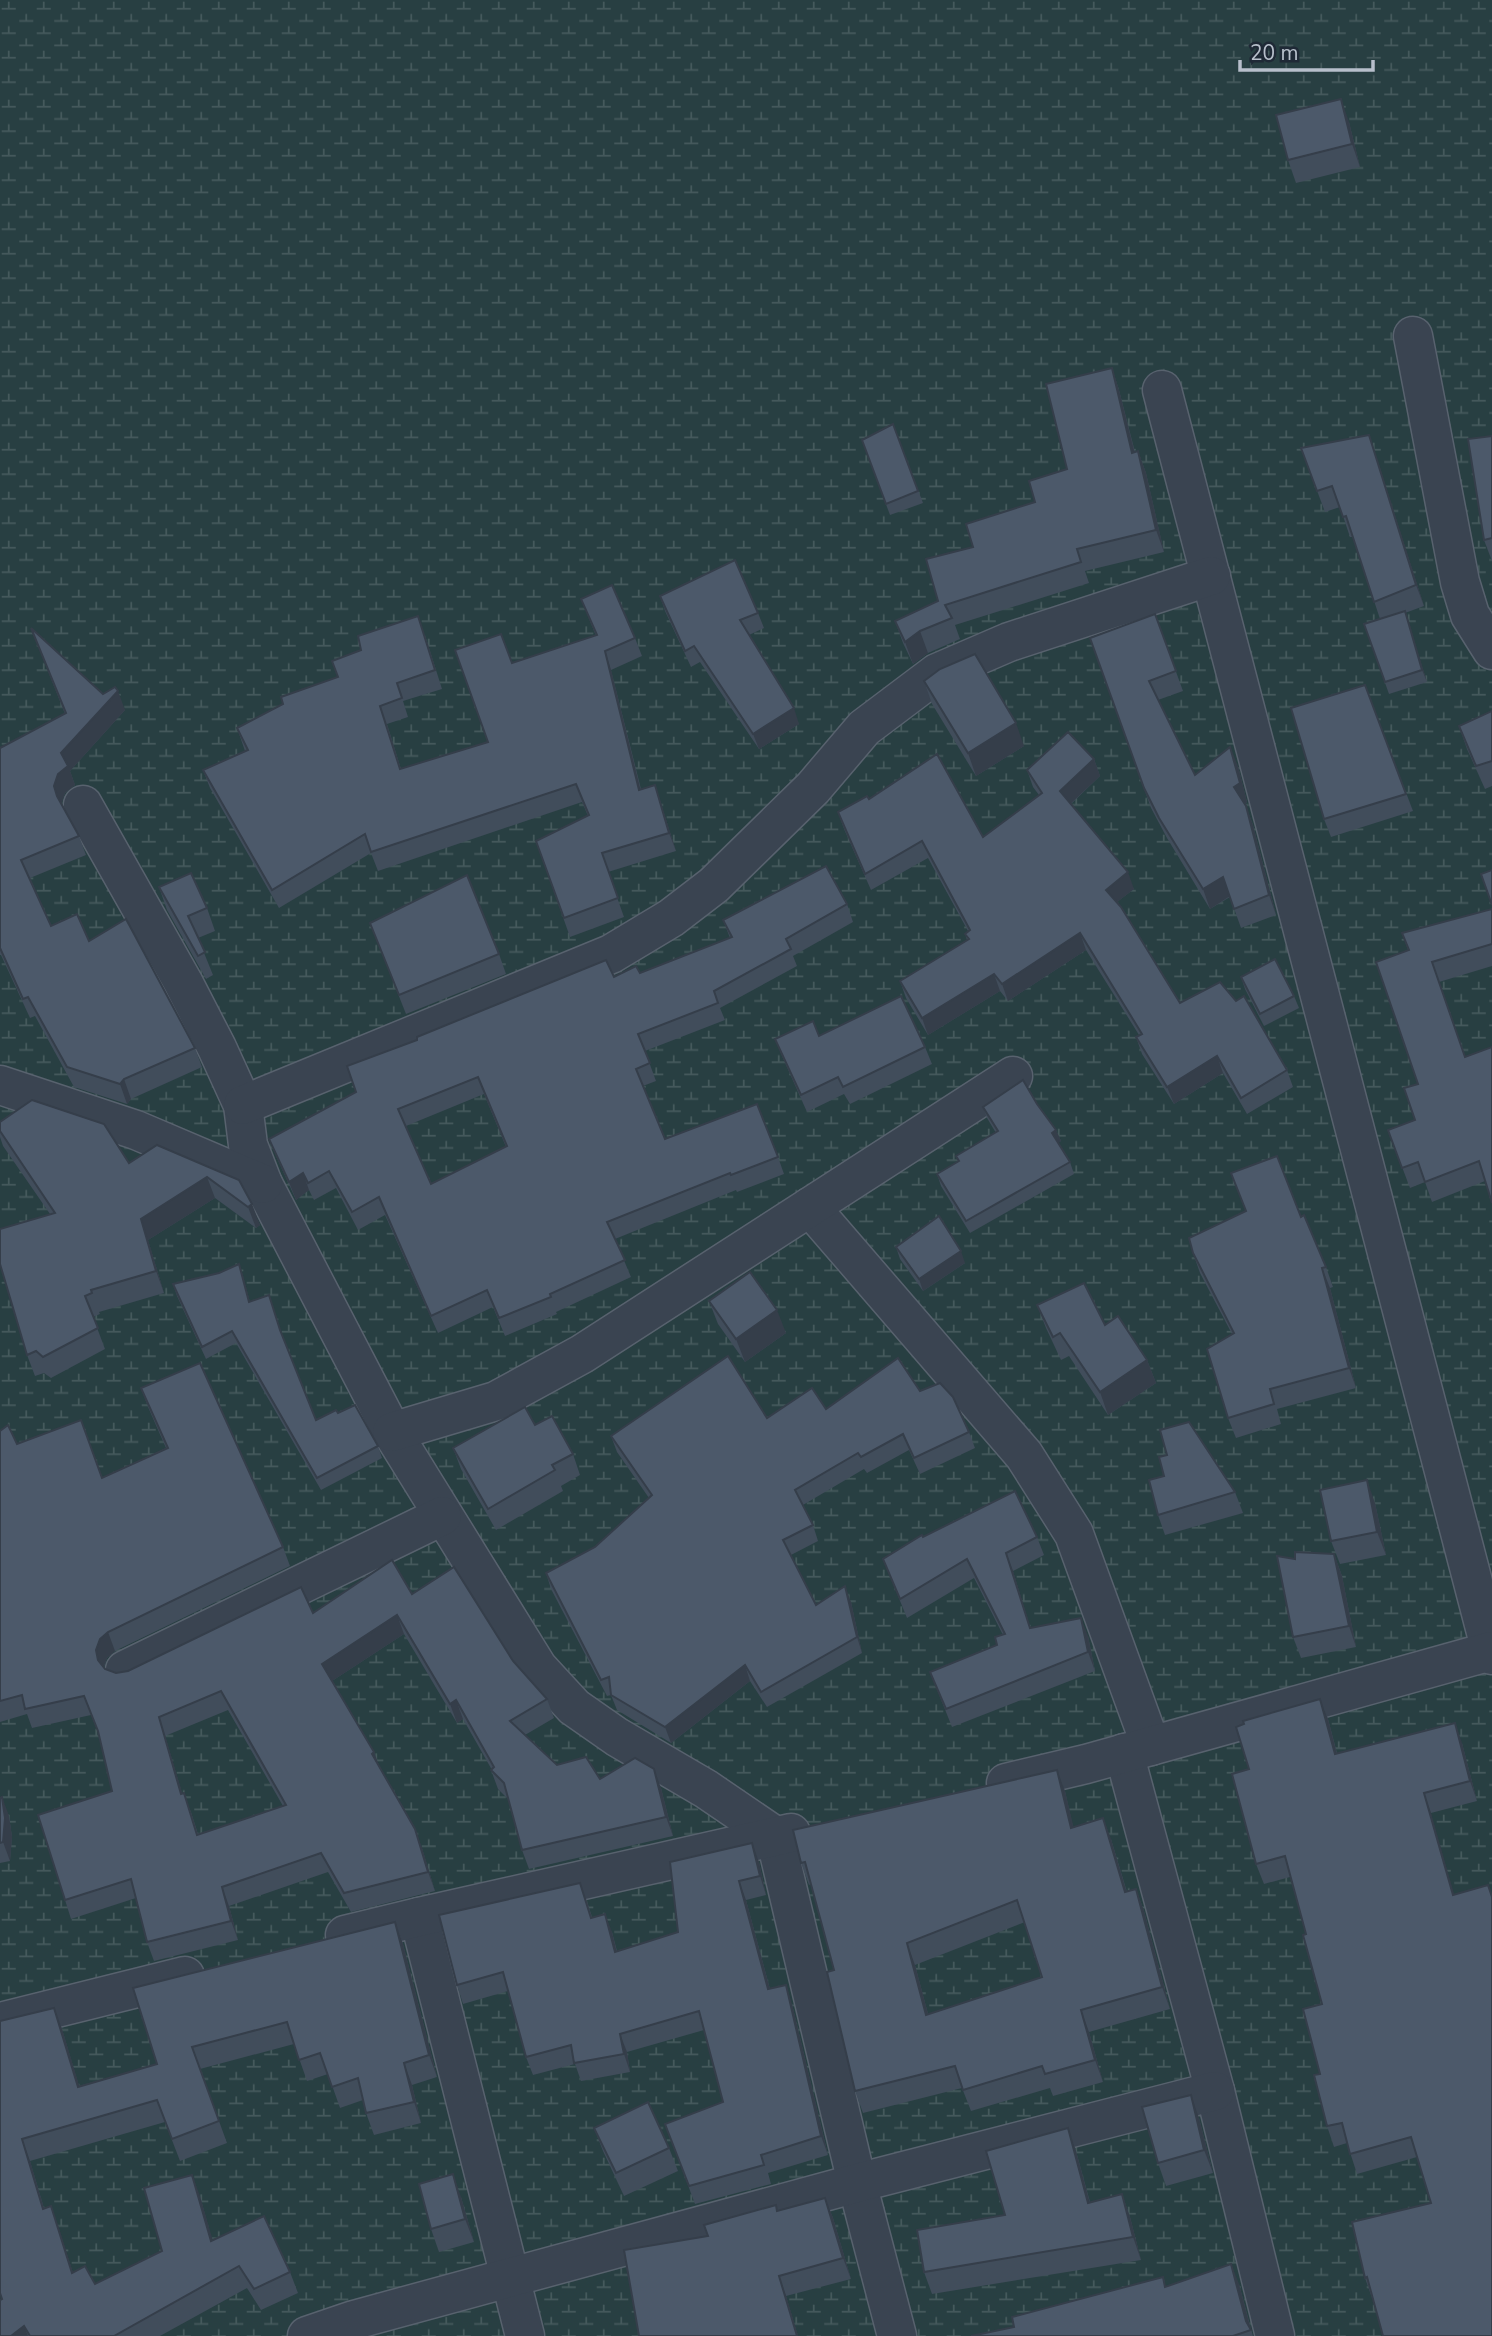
<svg xmlns="http://www.w3.org/2000/svg" width="1492" height="2336" font-family="'Nunito Sans',sans-serif">
<style>
.wetland{fill:url(#wetland-marsh)}
.lines{fill:none;stroke-linecap:round;stroke-linejoin:round}
.street-casing{stroke:#58626e;stroke-width:41}
.street{stroke:#3a4451;stroke-width:38}
.wall{fill:#414d5b;fill-rule:evenodd}
.shaded-wall{fill:#353e4a}
.building{fill:#4c596a;stroke:#353e4a;stroke-width:2;fill-rule:evenodd}
</style>
<defs>
<pattern id="wetland-marsh" width="20" height="14" patternUnits="userSpaceOnUse" patternTransform="scale(1.75)"><rect width="20" height="14" fill="#283f42"/><path d="M1 5h8M5 5V1M11 12h8M15 12V8" fill="none" stroke="#45595c"/></pattern>
</defs>
<rect width="100%" height="100%" fill="#263241"/>
<!-- wetland -->
<rect class="wetland" x="0" y="0" width="1492" height="2336"/>
<g class="lines">
<defs>
<g id="street">
<polyline points="1413,336 1460,582 1470,615 1492,650"/>
<polyline points="1162,390 1492,1655"/>
<polyline points="83,805 183,982 217,1048 243,1105 248,1145 263,1184 392,1432 538,1668 574,1707 617,1737 706,1789 775,1836 857,2183 897,2336"/>
<polyline points="0,1085 136,1130 263,1184"/>
<polyline points="243,1105 611,954 671,918 714,885 813,788 864,728 937,673 1009,642 1211,576"/>
<polyline points="810,1207 1024,1455 1074,1534 1151,1746"/>
<polyline points="392,1432 496,1401 582,1354 1013,1076"/>
<polyline points="125,1670 442,1516"/>
<polyline points="1124,1753 1215,2091 1275,2336"/>
<polyline points="1006,1783 1086,1764 1491,1651"/>
<polyline points="419,1917 525,2336"/>
<polyline points="345,1935 419,1917 791,1833"/>
<polyline points="0,2022 185,1976"/>
<polyline points="307,2336 354,2320 857,2183 1215,2091"/>
</g>
</defs>
<!-- street casing -->
<use href="#street" class="street-casing"/>
<!-- street -->
<use href="#street" class="street"/>
</g>
<!-- wall -->
<g class="wall">
<polygon points="1349,122 1360,167 1296,183 1288,160"/>
<polygon points="1112,368 1119,390 1135,452 1138,451 1146,473 1164,552 1085,571 1089,583 955,625 960,639 928,653 913,664 903,643 895,621 938,601 973,547 1035,502 1067,469"/>
<polygon points="893,424 923,503 890,515 862,440"/>
<polygon points="1369,435 1424,606 1405,613 1427,682 1389,694 1364,624 1380,619 1353,537 1350,537 1340,507 1325,512 1301,448"/>
<polygon points="1492,436 1492,561 1484,540"/>
<polygon points="660,596 758,613 764,628 749,635 799,724 759,749 700,662 691,667 665,611"/>
<polygon points="581,599 635,638 642,656 611,670 641,789 655,785 676,851 608,872 624,917 570,937 536,841 588,816 582,802 378,871 371,853 279,908 210,788 203,770 245,751 237,728 338,677 425,635 442,689 403,701 408,717 387,724 401,769 488,742 512,663 596,636"/>
<polygon points="1155,614 1183,691 1158,700 1195,775 1238,766 1247,802 1245,804 1253,825 1276,915 1241,928 1230,897 1210,909 1167,838 1151,808 1090,638"/>
<polygon points="31,628 103,694 125,710 70,771 75,785 65,793 61,804 79,836 86,855 30,878 51,926 89,941 195,1048 202,1067 131,1099 127,1104 74,1087 35,1016 30,1018 1,955 0,955 0,748 65,714"/>
<polygon points="924,681 1024,746 976,776 932,704"/>
<polygon points="1365,685 1413,811 1331,837 1324,819"/>
<polygon points="1492,711 1492,786 1485,789 1467,749 1459,726"/>
<polygon points="1094,759 1100,776 1071,804 1134,889 1117,902 1180,1003 1287,1070 1293,1087 1247,1114 1223,1073 1174,1104 1142,1054 1136,1037 1139,1035 1086,950 1008,1001 1000,991 928,1035 906,998 900,981 967,940 965,934 968,931 928,858 871,890 844,829 838,812 869,799 983,837 1039,795 1033,787 1027,770"/>
<polygon points="159,887 207,908 215,931 198,938 213,975 206,979 167,910"/>
<path d="M847 904 853 922 793 956 797 966 720 1008 725 1020 645 1051 656 1081 643 1086 665 1139 778 1157 784 1174 737 1192 736 1190 615 1239 631 1277 556 1312 557 1314 505 1336 493 1307 438 1333 385 1215 358 1230 336 1188 314 1200 309 1190 296 1200 276 1156 269 1139 614 977 640 973 730 938 723 920ZM484 1094 506 1147 431 1184 406 1126Z"/>
<polygon points="1492,909 1492,966 1439,982 1485,1181 1432,1202 1425,1182 1410,1188 1388,1130 1415,1120 1418,1084 1408,950 1402,933"/>
<polygon points="370,923 499,954 506,974 406,1014"/>
<polygon points="1241,977 1294,996 1299,1008 1264,1026 1245,989"/>
<polygon points="819,1036 925,1047 932,1064 850,1104 844,1094 807,1112 782,1056 775,1039"/>
<polygon points="1037,1104 1056,1130 1061,1141 1058,1143 1070,1162 1074,1174 970,1233 941,1186 937,1174 958,1162 956,1156 996,1133 987,1118 983,1107"/>
<polygon points="0,1122 129,1163 239,1180 260,1225 256,1228 215,1198 148,1240 164,1293 99,1312 100,1314 93,1317 105,1349 51,1378 44,1373 35,1376 27,1355 50,1214 3,1146 0,1137"/>
<polygon points="1301,1217 1326,1267 1333,1287 1330,1288 1356,1388 1277,1409 1281,1424 1236,1438 1228,1418 1232,1334 1200,1273 1193,1253"/>
<polygon points="896,1247 965,1263 923,1291 900,1259"/>
<polygon points="239,1264 250,1302 282,1335 316,1420 338,1413 378,1446 382,1458 321,1490 236,1343 206,1359 177,1296 173,1284 219,1273"/>
<polygon points="709,1301 786,1333 745,1362 718,1324"/>
<polygon points="1037,1305 1147,1360 1156,1383 1108,1415 1069,1356 1061,1360 1046,1328"/>
<path d="M141 1388 283 1547 290 1566 115 1651 107 1658 104 1667 105 1669 116 1673 128 1671 313 1613 412 1594 513 1661 547 1699 554 1718 525 1735 557 1765 600 1779 661 1788 673 1836 529 1869 522 1850 508 1799 498 1789 491 1770H492L463 1719 457 1723 404 1634 332 1681 374 1752 381 1771 422 1848 435 1891 351 1912 328 1872 229 1906 238 1940 154 1961 147 1942 136 1898 71 1919 65 1900 112 1791 100 1737 91 1715 32 1728 27 1714 0 1722V1431L17 1444 102 1478 166 1448 148 1407ZM228 1710 283 1806 198 1834 191 1812 182 1793 165 1736Z"/>
<polygon points="920,1391 969,1432 975,1448 920,1474 909,1450 867,1473 864,1469 803,1505 813,1525 818,1541 791,1555 816,1605 851,1602 862,1653 767,1707 750,1681 671,1743 617,1710 611,1695 607,1696 551,1589 546,1573 595,1547 649,1498 617,1452 611,1436 767,1418 826,1409"/>
<polygon points="453,1448 573,1454 580,1475 561,1486 563,1491 496,1530 461,1469"/>
<polygon points="1235,1492 1243,1513 1165,1535 1158,1515"/>
<polygon points="1375,1503 1386,1555 1340,1564 1331,1541"/>
<polygon points="923,1537 1037,1537 1044,1555 1013,1571 1030,1628 1088,1636 1095,1671 952,1727 930,1672 997,1645 1003,1635 974,1578 907,1618 883,1559"/>
<polygon points="1334,1554 1342,1576 1356,1647 1301,1658 1293,1637 1295,1559"/>
<polygon points="1320,1699 1328,1719 1337,1753 1462,1743 1477,1801 1431,1813 1492,2336 1372,2298 1365,2278 1431,2203 1417,2157 1357,2174 1347,2143 1334,2147 1327,2126 1320,2074 1322,2004 1306,1934 1290,1877 1264,1884 1256,1864 1249,1769"/>
<path d="M1065 1791 1073 1827 1111 1839 1127 1892 1136 1889 1144 1911 1170 2009 1089 2032 1103 2082 1053 2096 1050 2088 971 2111 962 2088 863 2113 855 2091 834 1970 811 1884 809 1885 801 1863ZM1025 1922 1042 1977 928 2014 915 1965Z"/>
<polygon points="0,1798 9,1816 12,1837 10,1861 0,1863"/>
<polygon points="759,1862 766,1895 746,1900 770,1989 792,2004 828,2155 768,2173 771,2184 695,2204 665,2124 723,2102 704,2030 627,2052 630,2072 581,2081 575,2064 533,2075 526,2057 508,1991 463,2004 457,1985 587,1901 592,1917 612,1932 617,1951 678,1932"/>
<polygon points="395,1922 403,1944 437,2077 412,2085 421,2123 374,2135 366,2113 363,2100 340,2108 328,2074 307,2081 294,2044 200,2069 227,2143 180,2161 165,2122 30,2161 44,2208 51,2206 73,2273 95,2284 162,2251 200,2196 212,2240 290,2272 298,2293 261,2310 247,2288 160,2336 0,2336 2,2299 0,2021 54,2008 62,2029 79,2086 157,2064"/>
<polygon points="1199,2118 1213,2173 1166,2186 1158,2163"/>
<polygon points="594,2128 669,2148 678,2171 624,2196 603,2151"/>
<polygon points="1068,2128 1076,2151 1090,2202 1122,2194 1130,2217 1141,2260 932,2294 924,2272 1005,2215"/>
<polygon points="461,2197 474,2242 439,2252 431,2229"/>
<polygon points="825,2198 833,2218 851,2279 786,2296 798,2336 639,2336 708,2236 778,2211"/>
<polygon points="1239,2284 1253,2336 971,2336 1014,2327 1166,2286"/>
</g>
<!-- shaded-wall -->
<g class="shaded-wall">
<polygon points="1341,99 1349,122 1360,167 1352,144"/>
<polygon points="1112,368 1119,390 1140,474 1132,453"/>
<polygon points="1369,435 1376,455 1424,606 1416,585"/>
<polygon points="1138,451 1146,473 1164,552 1156,530"/>
<polygon points="1405,611 1409,622 1427,682 1422,670"/>
<polygon points="920,631 928,653 913,664 905,642"/>
<polygon points="605,651 611,670 645,808 639,790"/>
<polygon points="118,691 125,710 70,771 75,785 65,793 61,805 57,796 54,786 61,753"/>
<polygon points="794,708 799,724 759,749 753,734"/>
<polygon points="1016,723 1024,746 976,776 968,753"/>
<polygon points="1230,747 1238,766 1247,802 1242,807 1234,787"/>
<polygon points="1094,759 1100,776 1066,808 1060,791"/>
<polygon points="655,785 661,804 676,851 669,833"/>
<polygon points="1246,806 1253,825 1276,915 1269,895"/>
<polygon points="1128,872 1134,889 1112,906 1106,890"/>
<polygon points="1223,877 1230,896 1210,909 1203,889"/>
<polygon points="1080,933 1086,950 1008,1001 1002,984"/>
<polygon points="994,974 1000,991 928,1035 922,1018"/>
<polygon points="1217,1056 1223,1073 1174,1104 1167,1087"/>
<polygon points="124,1079 131,1099 127,1104 120,1084"/>
<polygon points="1056,1130 1061,1141 1056,1145 1052,1133"/>
<polygon points="303,1173 309,1190 296,1200 289,1182"/>
<polygon points="207,1177 215,1198 148,1240 164,1293 156,1271 141,1219"/>
<polygon points="252,1204 260,1225 256,1228 248,1207"/>
<polygon points="961,1251 965,1263 923,1291 919,1279"/>
<polygon points="239,1264 243,1275 253,1314 249,1302"/>
<polygon points="1322,1268 1330,1288 1356,1388 1349,1368"/>
<polygon points="777,1310 786,1333 745,1362 736,1339"/>
<polygon points="1147,1360 1156,1383 1108,1415 1100,1392"/>
<polygon points="1367,1480 1375,1503 1386,1555 1377,1532"/>
<polygon points="1006,1553 1013,1571 1036,1646 1030,1628"/>
<polygon points="1334,1554 1342,1576 1356,1647 1349,1626"/>
<polygon points="845,1586 851,1602 862,1653 857,1637"/>
<polygon points="397,1615 404,1634 329,1683 322,1664"/>
<polygon points="1081,1618 1088,1636 1095,1671 1088,1652"/>
<polygon points="108,1632 115,1651 107,1658 103,1669 98,1660 96,1650 100,1639"/>
<polygon points="745,1665 750,1681 671,1743 665,1727"/>
<polygon points="1320,1699 1328,1719 1342,1774 1335,1754"/>
<polygon points="456,1700 463,1719 457,1723 450,1704"/>
<polygon points="159,1717 165,1736 188,1812 181,1794"/>
<polygon points="1455,1723 1462,1743 1477,1801 1470,1781"/>
<polygon points="374,1752 381,1771 372,1754"/>
<polygon points="654,1769 661,1788 673,1836 666,1817"/>
<polygon points="1057,1770 1065,1791 1079,1850 1071,1828"/>
<polygon points="1424,1793 1431,1813 1460,1915 1453,1895"/>
<polygon points="2,1797 9,1816 12,1837 10,1861 3,1842"/>
<polygon points="1103,1818 1111,1839 1133,1914 1125,1892"/>
<polygon points="415,1829 422,1848 435,1891 428,1872"/>
<polygon points="752,1843 759,1862 766,1895 760,1876"/>
<polygon points="739,1881 746,1900 775,2008 768,1989"/>
<polygon points="222,1887 229,1906 238,1940 231,1921"/>
<polygon points="1136,1889 1144,1911 1170,2009 1162,1987"/>
<polygon points="605,1914 612,1932 621,1970 615,1952"/>
<polygon points="395,1922 403,1944 437,2077 429,2055"/>
<polygon points="907,1943 915,1965 934,2036 926,2015"/>
<polygon points="786,1985 792,2004 828,2155 821,2136"/>
<polygon points="54,2008 62,2029 86,2108 78,2087"/>
<polygon points="1081,2010 1089,2032 1103,2082 1095,2060"/>
<polygon points="620,2034 627,2052 630,2072 624,2054"/>
<polygon points="404,2063 412,2085 421,2123 414,2102"/>
<polygon points="1191,2095 1199,2118 1213,2173 1204,2150"/>
<polygon points="1068,2128 1076,2151 1096,2226 1088,2203"/>
<polygon points="22,2139 30,2161 50,2230 43,2209"/>
<polygon points="453,2174 461,2197 474,2242 465,2219"/>
<polygon points="192,2175 200,2196 219,2262 211,2241"/>
<polygon points="1122,2194 1130,2217 1141,2260 1133,2237"/>
<polygon points="825,2198 833,2218 851,2279 843,2258"/>
<polygon points="51,2206 59,2228 80,2295 72,2273"/>
<polygon points="1231,2264 1239,2284 1251,2330 1246,2321"/>
<polygon points="779,2276 786,2296 798,2336 797,2336"/>
<polygon points="24,2326 28,2336 11,2336"/>
</g>
<!-- building -->
<g class="building">
<polygon points="1341,99 1352,144 1288,160 1276,115"/>
<polygon points="1112,368 1132,453 1138,451 1156,530 1077,549 1081,562 945,605 952,618 920,631 905,642 895,621 938,601 926,559 973,547 966,524 1035,502 1029,481 1067,469 1046,384"/>
<polygon points="893,424 918,491 886,504 862,440"/>
<polygon points="1369,435 1416,585 1374,602 1346,516 1343,517 1332,486 1317,491 1301,448"/>
<polygon points="1492,436 1492,538 1484,540 1468,439"/>
<polygon points="735,560 758,613 740,620 794,708 753,734 694,646 685,651 660,596"/>
<polygon points="612,585 635,638 605,651 639,790 655,785 669,833 602,853 618,898 564,918 536,841 589,815 576,784 371,852 365,834 272,890 203,770 248,750 237,728 283,704 281,697 338,677 332,661 361,650 358,636 418,616 435,670 397,683 402,698 380,706 400,769 488,742 455,650 501,634 512,663 597,635 581,599"/>
<polygon points="1405,611 1422,670 1385,682 1364,624"/>
<polygon points="1155,614 1176,671 1149,681 1195,775 1230,747 1240,783 1234,787 1246,806 1269,895 1234,909 1223,877 1203,889 1159,818 1144,788 1090,638"/>
<polygon points="31,628 103,694 115,687 118,691 61,753 68,766 58,774 54,786 57,796 79,836 21,860 51,926 77,914 89,941 126,919 195,1048 124,1079 120,1084 67,1067 28,997 23,999 0,948 0,748 66,713"/>
<polygon points="975,654 1016,723 968,753 924,681 940,669"/>
<polygon points="1365,685 1406,794 1324,819 1291,708"/>
<polygon points="1492,711 1492,761 1476,766 1459,726"/>
<polygon points="1068,732 1094,759 1060,791 1128,872 1106,890 1121,907 1180,1003 1220,982 1236,1001 1244,996 1287,1070 1241,1098 1217,1056 1167,1087 1136,1037 1142,1034 1080,933 1002,984 994,974 922,1018 900,981 969,939 965,934 970,930 922,841 865,874 838,812 867,796 869,799 937,754 983,837 1042,793 1027,770"/>
<path d="M826 866 847 904 786 939 791 949 714 991 718 1003 638 1034 650 1063 636 1069 665 1139 757 1104 778 1157 731 1175 730 1173 607 1222 625 1260 550 1294 551 1297 499 1318 487 1290 431 1316 379 1197 352 1212 329 1171 308 1183 303 1173 289 1182 269 1139 356 1092 347 1066 417 1040V1037L606 960 614 977 636 966 640 973 732 937 723 920ZM478 1077 507 1146 431 1184 398 1109Z"/>
<polygon points="1492,870 1492,905 1481,874"/>
<polygon points="191,873 207,908 188,916 205,952 198,956 159,887"/>
<polygon points="467,875 499,954 399,995 370,923"/>
<polygon points="1492,909 1492,944 1432,962 1465,1057 1492,1047 1492,1203 1479,1161 1425,1182 1418,1162 1402,1168 1388,1130 1415,1120 1404,1088 1418,1084 1376,962 1409,950 1402,933"/>
<polygon points="1275,959 1294,996 1260,1014 1241,977"/>
<polygon points="901,996 925,1047 843,1087 838,1077 801,1095 775,1039 813,1021 819,1036"/>
<polygon points="1023,1080 1037,1104 1056,1130 1052,1133 1070,1162 966,1221 937,1174 959,1161 956,1156 998,1131 983,1107"/>
<polygon points="32,1100 104,1124 129,1163 157,1145 239,1180 252,1204 248,1207 207,1177 141,1219 156,1271 91,1290 92,1293 85,1296 98,1328 43,1357 36,1351 27,1355 0,1264 0,1229 55,1213 0,1131 0,1122"/>
<polygon points="1277,1156 1301,1217 1304,1215 1326,1267 1322,1268 1349,1368 1270,1389 1274,1404 1228,1418 1207,1349 1234,1333 1193,1253 1189,1238 1246,1211 1231,1173"/>
<polygon points="939,1216 961,1251 919,1279 896,1247"/>
<polygon points="239,1264 249,1302 269,1295 280,1330 316,1420 336,1410 338,1413 355,1405 378,1446 317,1478 232,1331 202,1347 173,1284 219,1273"/>
<polygon points="750,1272 777,1310 736,1339 709,1301"/>
<polygon points="1084,1283 1105,1325 1118,1316 1147,1360 1100,1392 1060,1333 1053,1337 1037,1305"/>
<polygon points="728,1356 767,1418 812,1388 826,1409 898,1358 920,1391 940,1383 953,1397 969,1432 914,1458 903,1434 861,1457 858,1453 795,1490 813,1525 783,1540 816,1605 845,1586 857,1637 761,1692 745,1665 665,1727 611,1695 609,1677 601,1680 546,1573 595,1547 652,1495 611,1436"/>
<path d="M200 1363 283 1547 108 1632 100 1639 96 1650 98 1660 105 1669 116 1673 128 1671 301 1587 313 1613 392 1560 412 1594 454 1567 513 1661 547 1699 510 1721 557 1765 586 1757 600 1779 635 1758 654 1769 666 1817 522 1850 504 1783 491 1770 494 1767 456 1700 450 1704 397 1615 322 1664 374 1752 372 1754 415 1829 428 1872 344 1893 321 1853 222 1887 231 1921 147 1942 131 1879 65 1900 38 1815 112 1791 98 1731 84 1696 25 1709 22 1695 0 1701V1431L8 1425 17 1444 81 1420 102 1478 168 1448 141 1388ZM221 1691 286 1805 197 1835 184 1793 181 1794 159 1717Z"/>
<polygon points="525,1407 535,1425 552,1416 573,1454 552,1465 555,1470 488,1509 453,1448"/>
<polygon points="1189,1422 1235,1492 1158,1515 1149,1480 1164,1476 1159,1457 1167,1455 1160,1430"/>
<polygon points="1367,1480 1377,1532 1331,1541 1320,1490"/>
<polygon points="1015,1491 1037,1537 1006,1553 1030,1628 1081,1618 1088,1652 946,1709 930,1672 997,1645 995,1637 1005,1634 967,1559 900,1599 883,1559 922,1535 923,1537"/>
<polygon points="1295,1552 1334,1554 1349,1626 1293,1637 1277,1556 1295,1559"/>
<polygon points="1320,1699 1335,1754 1455,1723 1470,1781 1424,1793 1453,1895 1488,1885 1492,1897 1492,2336 1383,2336 1367,2277 1365,2278 1352,2222 1431,2203 1411,2137 1350,2154 1342,2123 1327,2126 1314,2075 1320,2074 1303,2009 1322,2004 1303,1935 1306,1934 1285,1856 1256,1864 1232,1774 1249,1769 1236,1727 1244,1724 1243,1721"/>
<path d="M1057 1770 1071 1828 1103 1818 1125 1892 1136 1889 1162 1987 1081 2010 1095 2060 1045 2074 1042 2066 963 2090 955 2066 855 2091 827 1972 834 1970 805 1862 801 1863 793 1830ZM1017 1900 1042 1977 926 2015 907 1943Z"/>
<polygon points="2,1797 5,1818 3,1842 0,1843 0,1798"/>
<polygon points="752,1843 760,1876 739,1881 768,1989 786,1985 821,2136 761,2155 764,2165 689,2186 665,2124 723,2102 699,2011 620,2034 624,2054 574,2063 571,2045 526,2057 503,1972 457,1985 439,1915 580,1883 591,1918 605,1914 615,1952 678,1932 670,1862"/>
<polygon points="395,1922 429,2055 404,2063 414,2102 366,2113 358,2078 332,2087 320,2053 299,2060 287,2022 192,2047 219,2121 172,2139 157,2100 22,2139 43,2209 51,2206 72,2273 85,2266 95,2284 162,2251 144,2188 192,2175 211,2241 264,2216 290,2272 254,2289 239,2266 114,2336 30,2336 24,2326 11,2336 0,2336 0,2300 2,2299 0,2293 0,2021 54,2008 78,2087 157,2064 133,1988"/>
<polygon points="1191,2095 1204,2150 1158,2163 1142,2107"/>
<polygon points="648,2102 669,2148 616,2173 594,2128"/>
<polygon points="1068,2128 1088,2203 1122,2194 1133,2237 924,2272 917,2230 1005,2215 986,2151"/>
<polygon points="453,2174 465,2219 431,2229 419,2184"/>
<polygon points="825,2198 843,2258 779,2276 797,2336 639,2336 624,2250 708,2236 704,2225 776,2205 777,2211"/>
<polygon points="1231,2264 1246,2321 1251,2330 1233,2336 971,2336 1014,2327 1012,2317 1163,2277 1165,2287"/>
</g>
<!-- scale -->
<path d="M1240 60v10h133v-10" fill="none" stroke="#b7bfcb" stroke-width="3.5"/>
<text x="1250" y="60" font-size="21" fill="#b7bfcb" stroke="#1f2936" stroke-width="5" paint-order="stroke">20 m</text>
</svg>
